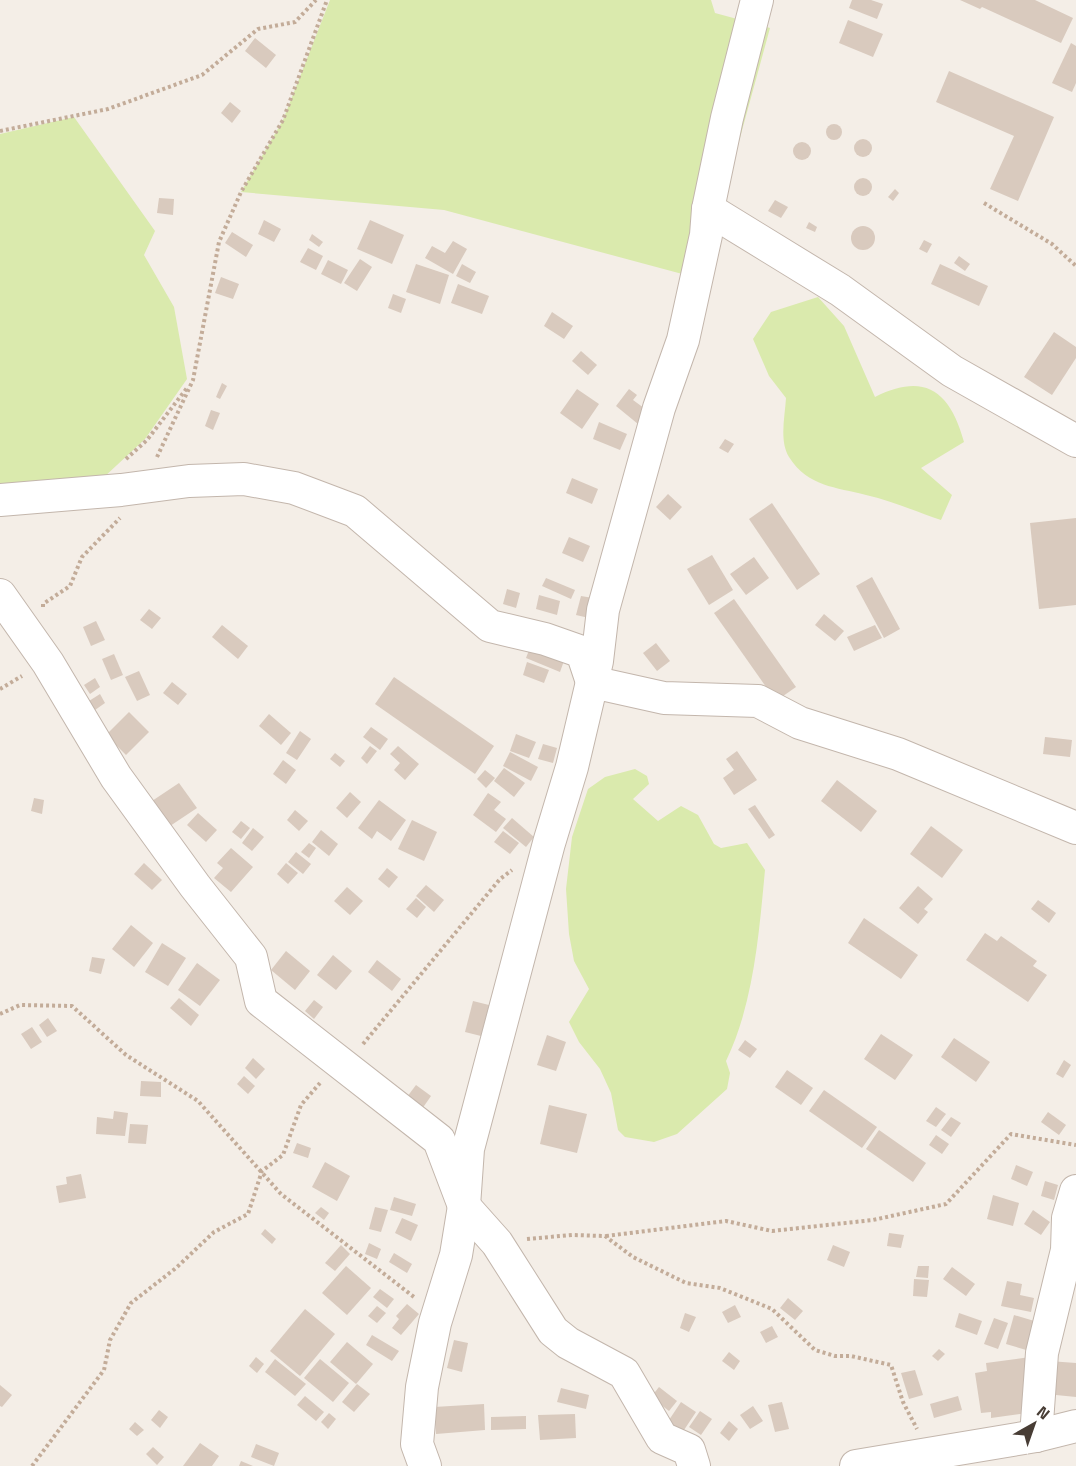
<svg xmlns="http://www.w3.org/2000/svg" width="1076" height="1466" font-family="'Titillium Web',sans-serif">
<style>
.green{fill:#daeaad}
.building{fill:#d9cabe}
.lines{fill:none;stroke-linecap:round;stroke-linejoin:round}
.minor-casing{stroke:#c3b6ac;stroke-width:34}
.path{stroke:#c3ac99;stroke-width:4;stroke-dasharray:3 3;stroke-linecap:butt}
.minor{stroke:#fff;stroke-width:32}
</style>
<rect width="100%" height="100%" fill="#f4eee7"/>
<!-- green -->
<g class="green">
<polygon points="330,0 711,0 715,13 770,28 721,207 686,275 444,210 241,192 283,120"/>
<polygon points="74,117 155,231 144,255 174,307 187,379 145,439 89,491 0,486 0,134"/>
<path d="M818 297 844 326 875 397C925 372 950 391 964 442L921 468 952 495 941 520C917 512 892 501 866 495 836 487 808 487 789 457 779 441 785 416 786 398L769 376 753 339 771 312Z"/>
<path d="M635 769 647 776 649 784 633 799 658 821 681 806 698 815 714 844 721 848 747 843 765 870C759 933 754 1003 726 1061L730 1073 727 1089 677 1134 654 1142 625 1137 618 1130 611 1093 600 1069 579 1042 569 1022 589 989 574 961 569 934 566 889 572 837 588 789 605 777Z"/>
</g>
<!-- building -->
<g class="building">
<polygon points="852,0 871,0 883,4 877,19 849,8"/>
<polygon points="960,0 1035,0 1073,18 1061,43 982,7 980,9"/>
<polygon points="848,20 883,34 873,57 839,43"/>
<polygon points="255,38 276,55 266,68 245,51"/>
<polygon points="1071,43 1076,46 1076,83 1072,92 1052,83"/>
<polygon points="949,71 1054,117 1018,201 990,189 1014,136 936,102"/>
<polygon points="230,102 241,111 232,123 221,113"/>
<circle cx="834" cy="132" r="8"/>
<circle cx="863" cy="148" r="9"/>
<circle cx="802" cy="151" r="9"/>
<circle cx="863" cy="187" r="9"/>
<polygon points="895,189 899,193 893,201 888,197"/>
<polygon points="159,198 174,199 173,215 157,213"/>
<polygon points="775,200 788,207 781,218 768,211"/>
<polygon points="264,220 281,229 274,242 258,234"/>
<polygon points="370,220 404,235 392,264 357,249"/>
<polygon points="809,222 817,227 815,232 806,228"/>
<circle cx="863" cy="238" r="12"/>
<polygon points="232,232 253,245 246,257 225,243"/>
<polygon points="312,234 323,242 319,247 309,240"/>
<polygon points="924,240 932,244 927,253 919,249"/>
<polygon points="453,241 467,249 453,274 425,258 432,246 445,253"/>
<polygon points="308,248 323,256 316,270 300,262"/>
<polygon points="959,256 970,264 965,271 954,263"/>
<polygon points="360,259 372,267 357,291 344,283"/>
<polygon points="328,260 348,270 341,284 321,274"/>
<polygon points="416,264 449,275 440,304 406,292"/>
<polygon points="462,264 476,272 470,283 456,276"/>
<polygon points="940,264 988,286 979,306 931,284"/>
<polygon points="221,277 239,284 233,299 215,293"/>
<polygon points="458,284 489,296 482,314 451,303"/>
<polygon points="393,294 406,299 401,313 388,308"/>
<polygon points="552,312 573,326 564,339 544,326"/>
<polygon points="1054,332 1076,347 1076,358 1052,395 1024,377"/>
<polygon points="581,351 597,365 588,375 572,361"/>
<polygon points="222,383 227,386 220,399 216,397"/>
<polygon points="577,389 599,404 582,429 560,413"/>
<polygon points="629,389 637,395 633,400 648,411 638,424 616,406"/>
<polygon points="211,410 220,413 213,430 205,426"/>
<polygon points="599,422 627,434 620,450 593,439"/>
<polygon points="725,439 734,444 728,453 719,448"/>
<polygon points="572,478 598,489 592,504 566,493"/>
<polygon points="668,494 682,507 670,520 656,507"/>
<polygon points="772,503 820,574 797,590 749,519"/>
<polygon points="1076,518 1076,605 1039,609 1030,523"/>
<polygon points="569,537 590,546 583,562 562,553"/>
<polygon points="712,555 733,590 709,605 687,569"/>
<polygon points="754,557 769,578 746,595 730,574"/>
<polygon points="872,577 900,629 884,638 856,586"/>
<polygon points="546,578 575,590 571,599 542,586"/>
<polygon points="507,589 520,593 516,608 503,604"/>
<polygon points="539,595 560,601 557,615 536,609"/>
<polygon points="581,596 593,598 589,618 576,615"/>
<polygon points="734,599 796,687 776,701 714,613"/>
<polygon points="149,609 161,618 152,629 140,620"/>
<polygon points="824,614 844,631 835,641 815,625"/>
<polygon points="96,621 105,640 91,646 83,627"/>
<polygon points="222,625 248,646 238,659 212,637"/>
<polygon points="875,625 882,638 854,651 847,637"/>
<polygon points="656,643 670,661 657,671 643,653"/>
<polygon points="531,645 565,658 560,672 526,658"/>
<polygon points="114,654 123,675 111,680 102,659"/>
<polygon points="527,662 549,670 544,683 523,675"/>
<polygon points="139,671 150,695 137,701 125,677"/>
<polygon points="394,677 494,746 475,774 375,704"/>
<polygon points="95,678 100,687 90,694 84,685"/>
<polygon points="172,682 187,694 178,705 163,693"/>
<polygon points="100,694 105,703 95,710 89,701"/>
<polygon points="129,712 149,732 126,755 106,735"/>
<polygon points="269,714 291,733 281,745 259,726"/>
<polygon points="371,727 388,739 380,750 363,737"/>
<polygon points="300,731 311,739 297,760 286,753"/>
<polygon points="516,734 536,742 529,758 510,751"/>
<polygon points="1045,737 1072,740 1070,757 1043,754"/>
<polygon points="543,744 557,748 553,763 538,759"/>
<polygon points="370,746 377,751 367,764 361,758"/>
<polygon points="398,746 419,764 405,780 394,770 400,763 390,754"/>
<polygon points="737,751 757,780 734,795 723,778 734,770 726,759"/>
<polygon points="510,752 538,767 531,781 503,766"/>
<polygon points="335,753 345,761 340,767 330,759"/>
<polygon points="283,760 296,770 286,784 273,774"/>
<polygon points="504,768 525,783 514,797 494,781"/>
<polygon points="485,770 495,778 486,788 477,779"/>
<polygon points="837,780 877,811 861,832 821,801"/>
<polygon points="179,783 197,808 170,826 152,801"/>
<polygon points="350,792 361,802 347,818 336,808"/>
<polygon points="488,793 501,802 494,810 506,819 496,832 473,815"/>
<polygon points="34,798 44,800 42,814 31,811"/>
<polygon points="379,800 406,820 391,841 377,831 372,839 358,828"/>
<polygon points="755,805 775,835 769,839 748,809"/>
<polygon points="295,810 308,821 299,831 287,820"/>
<polygon points="198,813 217,830 206,842 187,825"/>
<polygon points="512,818 534,837 526,847 503,828"/>
<polygon points="412,820 437,832 424,861 398,849"/>
<polygon points="241,821 250,828 241,839 232,832"/>
<polygon points="931,826 963,850 942,878 910,854"/>
<polygon points="253,828 264,837 252,851 242,843"/>
<polygon points="321,830 338,844 329,856 312,842"/>
<polygon points="503,831 519,843 510,854 494,842"/>
<polygon points="309,843 316,848 309,858 301,852"/>
<polygon points="231,848 253,867 231,892 214,878 223,868 217,863"/>
<polygon points="296,852 311,864 303,874 288,862"/>
<polygon points="144,863 162,880 152,890 134,874"/>
<polygon points="286,863 298,873 288,884 277,874"/>
<polygon points="387,868 398,877 389,888 378,879"/>
<polygon points="426,885 444,900 434,912 416,896"/>
<polygon points="918,886 933,899 924,909 928,912 918,924 899,908"/>
<polygon points="347,887 363,901 350,915 334,901"/>
<polygon points="416,898 426,907 417,918 406,909"/>
<polygon points="1038,900 1056,913 1049,923 1031,909"/>
<polygon points="864,918 918,955 901,979 848,943"/>
<polygon points="131,925 153,943 134,967 112,949"/>
<polygon points="985,933 997,941 1001,936 1037,961 1033,966 1047,975 1028,1002 966,960"/>
<polygon points="162,943 186,958 168,986 145,972"/>
<polygon points="286,951 310,971 295,990 271,970"/>
<polygon points="333,955 352,971 336,990 317,975"/>
<polygon points="92,957 105,959 101,974 89,971"/>
<polygon points="377,960 401,979 392,991 368,972"/>
<polygon points="197,963 220,980 200,1006 178,990"/>
<polygon points="179,998 199,1015 191,1026 170,1008"/>
<polygon points="314,1000 323,1007 314,1019 305,1011"/>
<polygon points="473,1001 489,1005 481,1036 465,1032"/>
<polygon points="48,1018 57,1031 47,1037 39,1025"/>
<polygon points="32,1027 42,1042 31,1049 21,1034"/>
<polygon points="881,1034 913,1055 895,1080 864,1059"/>
<polygon points="547,1035 566,1042 556,1071 537,1065"/>
<polygon points="954,1038 990,1062 976,1082 941,1057"/>
<polygon points="745,1040 757,1049 750,1058 738,1050"/>
<polygon points="253,1058 265,1069 256,1079 245,1068"/>
<polygon points="1064,1060 1071,1065 1063,1078 1056,1074"/>
<polygon points="787,1070 813,1088 801,1105 775,1087"/>
<polygon points="244,1076 255,1086 248,1094 237,1084"/>
<polygon points="141,1081 161,1082 161,1097 140,1096"/>
<polygon points="416,1085 431,1096 422,1109 407,1097"/>
<polygon points="824,1090 877,1127 862,1148 809,1111"/>
<polygon points="549,1105 587,1114 577,1153 540,1144"/>
<polygon points="936,1107 946,1114 936,1127 926,1121"/>
<polygon points="114,1111 128,1113 125,1136 96,1134 97,1117 113,1119"/>
<polygon points="1048,1112 1066,1125 1059,1135 1041,1122"/>
<polygon points="951,1117 961,1123 951,1137 941,1130"/>
<polygon points="130,1124 148,1125 146,1144 128,1143"/>
<polygon points="879,1130 926,1163 913,1182 866,1149"/>
<polygon points="936,1135 949,1144 942,1154 929,1145"/>
<polygon points="297,1143 311,1148 308,1158 293,1153"/>
<polygon points="325,1162 350,1176 337,1201 312,1187"/>
<polygon points="1016,1165 1033,1172 1027,1186 1011,1179"/>
<polygon points="81,1174 86,1198 59,1203 56,1186 67,1184 66,1177"/>
<polygon points="1045,1181 1058,1185 1054,1200 1041,1196"/>
<polygon points="993,1195 1019,1203 1013,1226 987,1219"/>
<polygon points="394,1197 416,1204 412,1216 390,1210"/>
<polygon points="321,1207 329,1213 324,1220 315,1213"/>
<polygon points="375,1207 388,1210 381,1232 369,1229"/>
<polygon points="1033,1210 1050,1222 1041,1235 1024,1224"/>
<polygon points="402,1218 418,1225 411,1241 395,1233"/>
<polygon points="265,1229 276,1239 272,1244 261,1234"/>
<polygon points="889,1233 904,1235 901,1248 887,1246"/>
<polygon points="369,1243 381,1249 377,1259 365,1254"/>
<polygon points="341,1245 350,1254 335,1271 325,1263"/>
<polygon points="833,1245 850,1252 844,1267 827,1260"/>
<polygon points="394,1253 412,1264 407,1273 389,1262"/>
<polygon points="346,1266 371,1288 347,1315 322,1293"/>
<polygon points="918,1266 929,1266 928,1278 916,1277"/>
<polygon points="952,1267 975,1284 966,1296 943,1279"/>
<polygon points="914,1279 929,1280 927,1297 913,1296"/>
<polygon points="1007,1281 1022,1284 1020,1295 1034,1298 1031,1312 1001,1306"/>
<polygon points="380,1289 394,1299 387,1308 373,1297"/>
<polygon points="788,1298 803,1311 795,1320 780,1308"/>
<polygon points="407,1304 419,1314 401,1335 392,1328 399,1319 396,1316"/>
<polygon points="735,1305 741,1317 728,1323 722,1312"/>
<polygon points="377,1306 386,1313 377,1323 368,1316"/>
<polygon points="305,1309 335,1334 300,1376 270,1351"/>
<polygon points="685,1313 696,1317 689,1332 680,1328"/>
<polygon points="959,1313 982,1321 977,1335 955,1327"/>
<polygon points="1014,1315 1041,1323 1033,1352 1006,1344"/>
<polygon points="994,1318 1008,1323 998,1349 984,1344"/>
<polygon points="772,1326 778,1337 766,1343 760,1332"/>
<polygon points="372,1335 399,1351 392,1361 366,1345"/>
<polygon points="454,1340 468,1343 462,1372 447,1368"/>
<polygon points="347,1342 373,1364 356,1384 330,1362"/>
<polygon points="939,1349 945,1354 938,1361 932,1356"/>
<polygon points="729,1352 740,1361 734,1370 722,1361"/>
<polygon points="256,1357 264,1364 257,1373 249,1366"/>
<polygon points="1030,1357 1028,1413 991,1418 991,1412 981,1413 975,1373 987,1371 986,1363"/>
<polygon points="275,1359 306,1384 295,1396 265,1372"/>
<polygon points="320,1359 349,1383 333,1402 304,1378"/>
<polygon points="1049,1361 1076,1363 1076,1397 1046,1394"/>
<polygon points="915,1370 923,1395 909,1399 901,1373"/>
<polygon points="357,1384 370,1394 354,1412 342,1402"/>
<polygon points="0,1385 12,1395 2,1407 0,1406"/>
<polygon points="659,1387 677,1401 669,1411 651,1397"/>
<polygon points="561,1388 589,1395 586,1409 557,1402"/>
<polygon points="305,1396 324,1412 316,1421 297,1405"/>
<polygon points="958,1396 962,1410 934,1418 930,1404"/>
<polygon points="681,1402 696,1412 682,1433 667,1423"/>
<polygon points="782,1402 789,1429 775,1432 768,1405"/>
<polygon points="484,1404 485,1430 436,1434 434,1407"/>
<polygon points="753,1406 763,1421 750,1429 740,1415"/>
<polygon points="159,1410 168,1417 160,1428 151,1420"/>
<polygon points="700,1411 712,1419 701,1435 689,1427"/>
<polygon points="329,1413 336,1419 328,1429 321,1422"/>
<polygon points="575,1414 576,1438 540,1440 538,1415"/>
<polygon points="526,1416 526,1429 491,1430 491,1417"/>
<polygon points="729,1421 738,1429 729,1441 720,1433"/>
<polygon points="135,1422 144,1430 137,1436 129,1429"/>
<polygon points="200,1443 219,1456 212,1466 183,1466"/>
<polygon points="256,1444 279,1453 274,1466 251,1457"/>
<polygon points="153,1447 164,1457 157,1465 146,1454"/>
<polygon points="241,1461 253,1466 239,1466"/>
</g>
<g class="lines">
<defs>
<g id="minor">
<polyline points="708,209 840,290 952,371 1076,441"/>
<polyline points="0,500 121,490 189,481 244,479 294,488 355,511 490,626 545,639 582,652 592,682 664,698 758,701 800,723 898,754 1076,828"/>
<polyline points="0,595 48,663 116,777 195,886 251,957 261,1001 439,1140 464,1206 497,1243 553,1331 568,1343 624,1373 662,1438 689,1450 694,1466"/>
<polyline points="1036,1436 1042,1353 1067,1250 1068,1218 1076,1191"/>
<polyline points="425,1466 417,1444 422,1387 435,1323 456,1255 464,1206 468,1149 549,843 572,767 597,661 603,610 659,408 683,340 706,235 708,209 727,118 757,0"/>
<polyline points="856,1466 1036,1436 1076,1426"/>
</g>
</defs>
<!-- minor casing -->
<use href="#minor" class="minor-casing"/>
<!-- path -->
<g class="path">
<polyline points="0,131 108,109 202,75 258,29 295,22 316,0"/>
<polyline points="984,203 1052,244 1076,266"/>
<polyline points="157,457 193,380 219,242 241,192 283,120 327,0"/>
<polyline points="126,459 147,440 187,388"/>
<polyline points="43,607 43,604 70,586 82,557 120,518"/>
<polyline points="0,689 22,676"/>
<polyline points="0,1014 20,1005 72,1006 126,1055 198,1101 281,1194 414,1297"/>
<polyline points="363,1044 500,879 512,870"/>
<polyline points="606,1236 726,1221 772,1231 873,1220 946,1204 1011,1134 1076,1145"/>
<polyline points="527,1239 572,1235 605,1236 633,1257 686,1283 720,1288 772,1309 815,1350 835,1356 851,1356 891,1365 903,1402 917,1429"/>
<polyline points="32,1466 104,1370 110,1340 131,1303 176,1268 214,1232 248,1214 262,1171 283,1155 301,1105 320,1083"/>
</g>
<!-- minor -->
<use href="#minor" class="minor"/>
</g>
<!-- north arrow -->
<g transform="translate(1034 1424) rotate(40)" stroke="#ffffff" stroke-width="4.5" paint-order="stroke">
<path d="M0-4.5L10 22L0 15L-10 22Z" fill="#483d35"/>
<text y="-9" font-size="16" font-weight="bold" text-anchor="middle" fill="#483d35">N</text>
</g>
</svg>
